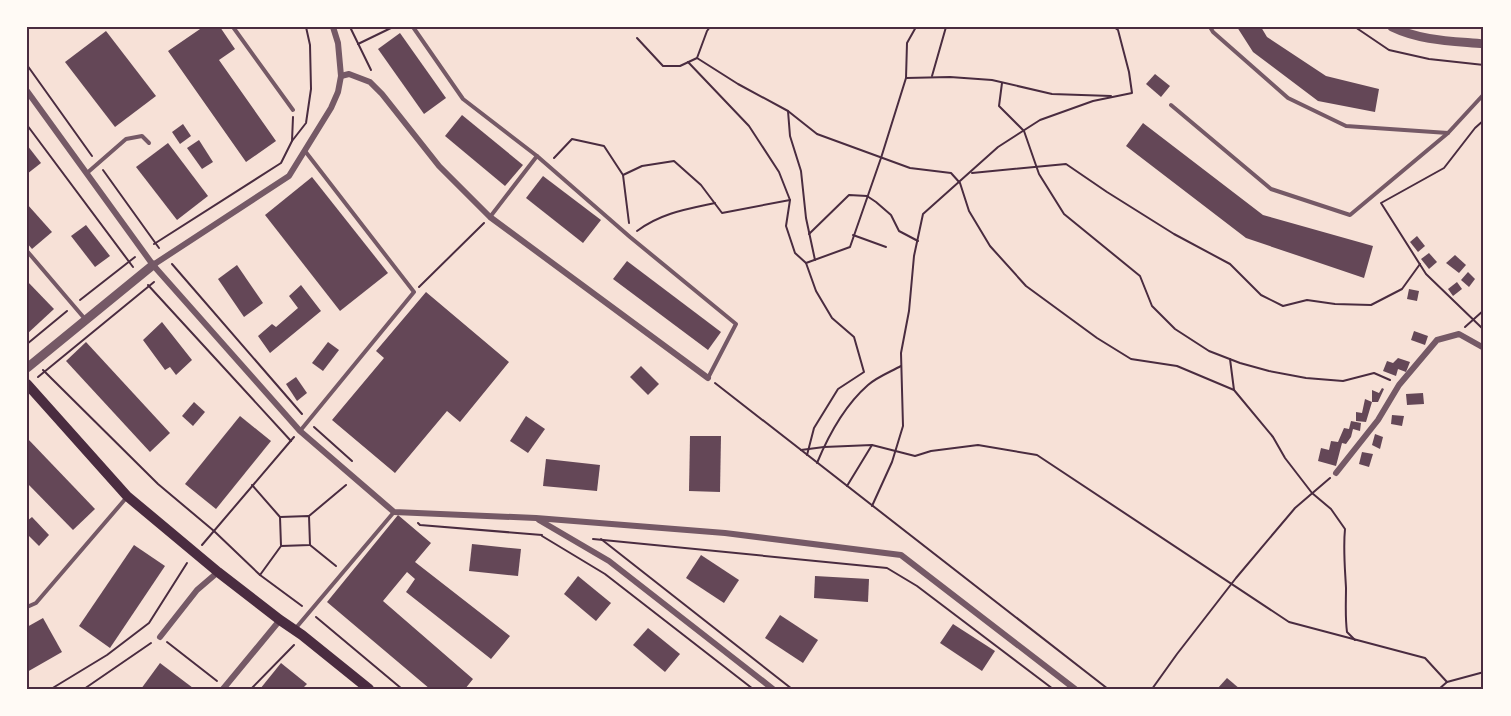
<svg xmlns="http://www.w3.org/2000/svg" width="1511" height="716" font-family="'Exo 2',sans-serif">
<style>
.building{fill:#644757}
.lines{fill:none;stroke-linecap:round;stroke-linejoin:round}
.path{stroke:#4a2c40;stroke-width:2}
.service{stroke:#755966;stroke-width:4}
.minor{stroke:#755966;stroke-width:6}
.tertiary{stroke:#755966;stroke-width:9}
.secondary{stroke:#4a2c40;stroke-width:10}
.neatline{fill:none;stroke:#4a2c40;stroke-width:2}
</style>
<rect width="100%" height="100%" fill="#f7e1d7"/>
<!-- building -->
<g class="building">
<polygon points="203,27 220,27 235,49 219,60 276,141 246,162 168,51"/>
<polygon points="1237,27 1261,27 1267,37 1326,76 1379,89 1375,112 1318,101 1253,52"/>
<polygon points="106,31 156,96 115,127 65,62"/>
<polygon points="400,33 446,98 424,114 378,49"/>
<polygon points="1155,74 1170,86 1161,97 1146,84"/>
<polygon points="462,115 523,165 505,186 445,136"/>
<polygon points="1143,123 1263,215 1373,246 1364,278 1246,238 1126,146"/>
<polygon points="183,124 191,136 180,144 172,132"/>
<polygon points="199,140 213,162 202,169 187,148"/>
<polygon points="168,143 208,196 177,220 136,167"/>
<polygon points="27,145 41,163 27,174"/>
<polygon points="543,176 601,220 583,243 526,198"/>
<polygon points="312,177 388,273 340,311 265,215"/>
<polygon points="27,204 52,232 32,249 27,243"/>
<polygon points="86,225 110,256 95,267 71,236"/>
<polygon points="1417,236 1425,246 1418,252 1410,242"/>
<polygon points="1429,253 1437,262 1429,269 1421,259"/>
<polygon points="1455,255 1466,265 1459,273 1446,263"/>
<polygon points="627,261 721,332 708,350 613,279"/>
<polygon points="237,265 263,303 244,317 218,279"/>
<polygon points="1468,272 1475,279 1469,287 1461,280"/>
<polygon points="27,281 54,309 27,334"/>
<polygon points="1457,282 1462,289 1453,296 1448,289"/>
<polygon points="301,285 321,311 270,353 258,336 272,324 276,327 298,308 289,296"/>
<polygon points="1409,289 1419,291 1417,301 1407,299"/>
<polygon points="426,292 509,362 460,422 447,411 395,473 332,420 384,358 376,351"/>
<polygon points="162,322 192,360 176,375 170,367 165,370 143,340"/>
<polygon points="1414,331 1428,336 1425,345 1411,340"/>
<polygon points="86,342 170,433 150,452 66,361"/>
<polygon points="328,342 339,350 323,371 312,363"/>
<polygon points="1398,358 1410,362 1406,372 1398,369 1396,376 1383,371 1387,361 1393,363"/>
<polygon points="641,366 659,384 648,395 630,377"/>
<polygon points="296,377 307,393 297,401 286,384"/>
<polygon points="1382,388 1384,389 1378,402 1372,402 1366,422 1356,421 1356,412 1362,413 1365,399 1372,402 1372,390 1379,393"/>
<polygon points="1423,393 1424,404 1407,405 1406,394"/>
<polygon points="194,402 205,412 193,426 182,416"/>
<polygon points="1392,415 1404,416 1402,426 1391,424"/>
<polygon points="240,416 271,441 216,509 185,484"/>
<polygon points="526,416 545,429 528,453 510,441"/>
<polygon points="1351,421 1361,423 1360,431 1353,429 1351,437 1346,444 1342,443 1336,466 1318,461 1321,448 1329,450 1331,441 1338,442 1344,428 1349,429"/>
<polygon points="1375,434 1383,437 1380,449 1372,445"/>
<polygon points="690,436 721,436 720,492 689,491"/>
<polygon points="27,438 95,509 73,530 27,483"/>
<polygon points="1362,452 1373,454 1369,467 1359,464"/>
<polygon points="546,459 600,465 597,491 543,486"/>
<polygon points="398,515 431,543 415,562 510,636 491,659 406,592 415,579 407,572 383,601 473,679 465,689 430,689 327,602"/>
<polygon points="32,517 49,535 39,546 27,534 27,521"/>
<polygon points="472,544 521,549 518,576 469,571"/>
<polygon points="134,545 165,566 110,648 79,626"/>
<polygon points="701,555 739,580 724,603 686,578"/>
<polygon points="578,576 611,603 596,621 564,594"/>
<polygon points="815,576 869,579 868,602 814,598"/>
<polygon points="780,615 818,640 803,663 765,638"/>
<polygon points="43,618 62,652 27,672 27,627"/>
<polygon points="953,624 995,651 982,671 940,643"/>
<polygon points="648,628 680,654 665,672 633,645"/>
<polygon points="160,663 193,688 192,689 141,689"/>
<polygon points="281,663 307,684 302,689 260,689"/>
<polygon points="1227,678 1240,689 1217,689"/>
</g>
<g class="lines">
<!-- path -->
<g class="path">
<polyline points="350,27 371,70"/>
<polyline points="1355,27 1389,50 1429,59 1484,65"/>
<polyline points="637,38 663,66 680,66 697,58 707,31 710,27"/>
<polyline points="358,44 393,27"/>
<polyline points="697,58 738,84 788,111 817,134 910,168 951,173 960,183 969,211 990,246 1026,286 1097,338 1131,359 1177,366 1234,390"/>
<polyline points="688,62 749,126 779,172 790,200 786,226 795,253 806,263 816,291 832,318 854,337 864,372 838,389 814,428 807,455"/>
<polyline points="27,65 92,156"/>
<polyline points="932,76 946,27"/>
<polyline points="906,78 950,77 992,80 1052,94 1111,96"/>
<polyline points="1002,83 999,106 1024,131 1039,174 1064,214 1140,276 1152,306 1175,329 1209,351 1240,363 1269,371 1306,378 1343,381 1374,373 1390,380"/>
<polyline points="788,111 790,136 801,171 806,218 815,260"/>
<polyline points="1484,120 1475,128 1444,168 1381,203 1426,274 1484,330"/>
<polyline points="27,125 133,267"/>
<polyline points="292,141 293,117"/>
<polyline points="554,158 572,139 604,146 623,175 642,166 674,161 701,185 722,213 790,200"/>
<polyline points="103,170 159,248"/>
<polyline points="972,173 1066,164 1107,192 1174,234 1230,264 1261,295 1283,306 1307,300 1335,304 1371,305 1402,289 1420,264"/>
<polyline points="623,175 629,223"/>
<path d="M637 231C661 213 687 209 715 203"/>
<polyline points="809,234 849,195 867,196 876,202 891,215 899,231 918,241"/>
<polyline points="853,235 886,247"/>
<polyline points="154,244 281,163 292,141 306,123 311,89 310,45 306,27"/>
<polyline points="806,263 850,247 881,158 906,78 907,43 916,27"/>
<polyline points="172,264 302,414"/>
<polyline points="148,285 291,441"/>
<polyline points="419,287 484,223"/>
<polyline points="80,300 135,257"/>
<polyline points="1465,327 1484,310"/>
<polyline points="27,344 67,311"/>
<path d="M1230 359 1234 390 1273 437 1285 458 1312 493 1331 509 1345 529C1343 549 1345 568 1346 588 1346 603 1345 617 1347 632L1355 640"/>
<polyline points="43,370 158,484 214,531 260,575 302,606"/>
<polyline points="38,377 154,282"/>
<polyline points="715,383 1108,689"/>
<polyline points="314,427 352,461"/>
<polyline points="801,450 824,447 872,445 915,456 931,451 978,445 1037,455 1289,622 1425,658 1447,682"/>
<path d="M817 463C829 434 844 406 868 385 877 377 890 372 901 366"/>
<polyline points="252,485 280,517"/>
<polyline points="847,486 872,445"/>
<polyline points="872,506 892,462 903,426 901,353 909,311 914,256 923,214 998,147 1040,120 1093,101 1132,93 1129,72 1118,30 1114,27"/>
<polyline points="309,516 346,485"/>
<polyline points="418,523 420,525 542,535"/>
<polyline points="542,536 605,574 753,689"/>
<polyline points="593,539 887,568 917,586 1053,689"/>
<polyline points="601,539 792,689"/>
<polyline points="202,545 294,437"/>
<polyline points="310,545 336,566"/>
<polyline points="260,575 281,546 280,517 309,516 310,545 281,546"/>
<polyline points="316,617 402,689"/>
<polyline points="167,642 217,681"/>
<polyline points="51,689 107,655 149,623 187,563"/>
<polyline points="84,689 151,643"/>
<polyline points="251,689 294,645"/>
<polyline points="1152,689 1177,654 1236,578 1295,508 1330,478"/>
<polyline points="1439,689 1447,682 1484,672"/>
</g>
<!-- service -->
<g class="service">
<polyline points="233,27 293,110"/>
<polyline points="413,27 463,99 537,156 630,237 736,324 708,378"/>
<polyline points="1210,27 1213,32 1288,98 1346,126 1448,133 1484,94"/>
<polyline points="1171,105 1271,189 1350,215 1448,133"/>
<polyline points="87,173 126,139 142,136 149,143"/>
<polyline points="490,217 537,156"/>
<polyline points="27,251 85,319"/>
<polyline points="300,431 414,292 305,151"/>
<polyline points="27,607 36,603 127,497"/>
<polyline points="295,629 394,512"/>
</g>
<!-- minor -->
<g class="minor">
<polyline points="341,76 349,74 370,82 382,94 439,166 490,217 708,378"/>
<polyline points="27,91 153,265 300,431 394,512 536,518 725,533 901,555 1075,689"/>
<polyline points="153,265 289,176 331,108 338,92 341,76 338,43 333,27"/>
<polyline points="1336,473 1378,420 1399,385 1437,340 1459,334 1484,348"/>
<polyline points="539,520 609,561 773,689"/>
<polyline points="160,637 197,590 218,572"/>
<polyline points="223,689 280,620"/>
</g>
<!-- tertiary -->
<g class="tertiary">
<path d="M1392 27C1421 41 1453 41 1484 44"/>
<polyline points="27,368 153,265"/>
</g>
<!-- secondary -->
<polyline class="secondary" points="27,384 127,496 218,572 280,620 302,635 369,689"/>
</g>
<!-- border -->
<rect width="1511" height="716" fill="none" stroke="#fffaf5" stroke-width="57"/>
<rect x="28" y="28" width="1454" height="660" class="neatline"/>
</svg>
